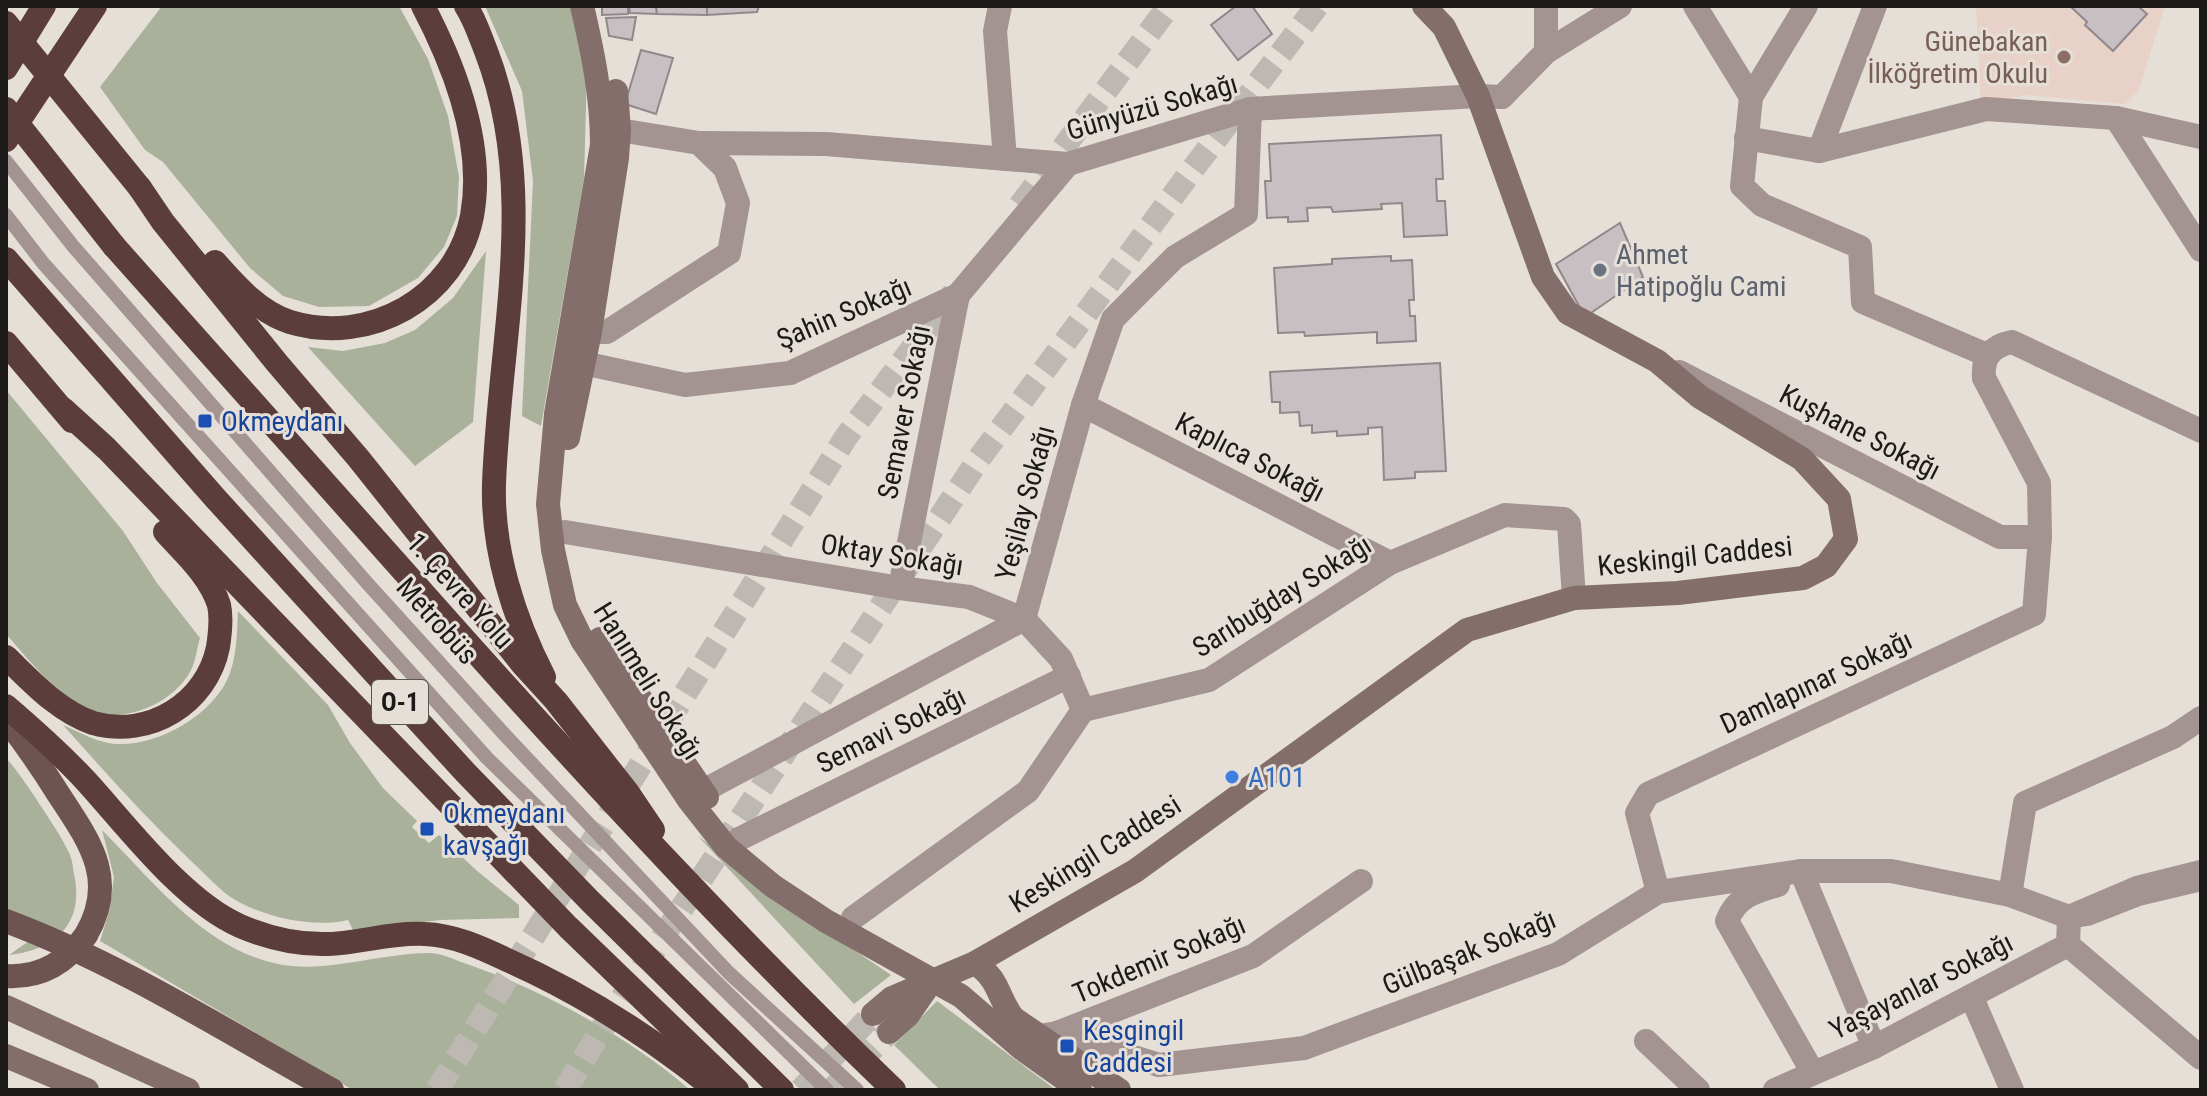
<svg xmlns="http://www.w3.org/2000/svg" width="2207" height="1096" font-family="'Roboto Condensed',sans-serif">
<style>
.education{fill:#e8d1c6}
.green{fill:#aab19a}
.building{fill:#c8bfc3;stroke:#91888c;stroke-width:2}
.lines{fill:none;stroke-linecap:round;stroke-linejoin:round}
.secondary-tunnel{stroke:#bdb8b2;stroke-width:24;stroke-dasharray:24 12;stroke-linecap:butt}
.primary-tunnel{stroke:#bdb8b2;stroke-width:24;stroke-dasharray:24 12;stroke-linecap:butt}
.lane{stroke:#a39391;stroke-width:14}
.street{stroke:#a39391;stroke-width:24}
.secondary{stroke:#846e6c;stroke-width:24}
.primary{stroke:#6e5451;stroke-width:24}
.highway{stroke:#5b3d3b;stroke-width:24}
.primary-bridge{stroke:#6e5451;stroke-width:24}
.highway-bridge{stroke:#5b3d3b;stroke-width:24}
.education-dot{fill:#8d6e63;stroke:#e5dfd8;stroke-width:3}
.worship-dot{fill:#6b7280;stroke:#e5dfd8;stroke-width:3}
.transit-dot{fill:#1a4fb4;stroke:#e5dfd8;stroke-width:3}
.shop-dot{fill:#3f7fe0;stroke:#e5dfd8;stroke-width:3}
.labels{text-anchor:middle;dominant-baseline:central;stroke-width:6;stroke-linejoin:round;paint-order:stroke}
.shield{fill:#e5dfd8;stroke:#585552;stroke-width:2}
.shield-label{font-size:26px;font-weight:bold;fill:#1c1a18}
.education-label{font-size:28px;fill:#785e54;stroke:#e5dfd8;text-anchor:end}
.street-label{font-size:28px;fill:#1c1a18;stroke:#e5dfd8}
.worship-label{font-size:28px;fill:#5b616d;stroke:#e5dfd8;text-anchor:start}
.transit-label{font-size:28px;fill:#164399;stroke:#e5dfd8;text-anchor:start}
.shop-label{font-size:28px;fill:#366cbe;stroke:#e5dfd8;text-anchor:start}
</style>
<rect width="100%" height="100%" fill="#e5dfd8"/>
<!-- education -->
<polygon class="education" points="1976,6 2165,6 2139,90 2125,104 2025,95 1981,104"/>
<!-- green -->
<g class="green">
<polygon points="162,6 399,6 428,59 448,116 459,177 457,216 444,247 418,278 369,306 319,307 283,296 250,268 163,162 145,150 100,87"/>
<polygon points="485,6 571,6 587,69 584,179 541,426 522,416 533,181 522,91"/>
<polygon points="486,251 473,422 415,466 308,347 343,351 385,343 415,330 453,298"/>
<path d="M6 390 123 531 157 583 200 638C197 648 196 659 192 668 175 705 117 728 81 707 52 689 28 659 6 634Z"/>
<path d="M238 611 328 705 350 743 383 788 417 821 412 827 429 843 439 835 476 870 519 905V918L441 920 353 930 348 920C312 929 255 916 225 893 213 883 201 870 189 859 145 817 104 771 63 725 79 732 98 743 116 744 156 746 205 719 225 684 237 663 237 634 238 611Z"/>
<path d="M6 758C17 770 26 784 35 797 47 816 61 835 70 855 73 862 73 871 75 879 83 927 52 950 9 955L49 927 6 910Z"/>
<path d="M102 830C153 881 204 949 278 964 324 974 381 953 429 953 440 953 453 959 464 963 540 989 630 1037 690 1090H353L100 941 109 912 114 877Z"/>
<polygon points="698,836 811,921 891,975 854,1004"/>
<polygon points="937,1001 1056,1090 940,1090 894,1045"/>
</g>
<!-- building -->
<g class="building">
<polygon points="602,6 628,6 628,14 602,15"/>
<polygon points="629,6 656,6 657,14 630,13"/>
<polygon points="656,6 707,6 707,15 657,14"/>
<polygon points="707,6 759,6 757,12 707,15"/>
<polygon points="1236,6 1252,6 1272,34 1238,60 1211,25"/>
<polygon points="2070,6 2138,6 2147,14 2113,51 2085,25 2087,22"/>
<polygon points="636,17 632,40 609,36 606,18"/>
<polygon points="641,50 673,58 656,114 625,104"/>
<polygon points="1441,135 1443,179 1436,179 1437,201 1445,201 1447,235 1404,237 1402,203 1381,204 1382,209 1333,212 1331,207 1307,208 1308,221 1288,222 1288,217 1267,218 1265,181 1271,181 1269,144"/>
<polygon points="1620,223 1643,277 1585,317 1556,264"/>
<polygon points="1391,256 1391,261 1412,260 1414,300 1409,300 1410,316 1415,316 1416,341 1377,343 1377,332 1305,336 1304,332 1278,333 1274,268 1332,264 1332,259"/>
<polygon points="1440,363 1446,471 1415,472 1415,478 1384,480 1382,427 1368,428 1368,434 1337,436 1337,431 1312,433 1312,425 1300,426 1299,412 1280,413 1280,402 1272,402 1270,372"/>
</g>
<g class="lines">
<!-- secondary-tunnel -->
<g class="secondary-tunnel">
<polyline points="801,1090 873,1014"/>
<polyline points="832,1090 889,1032"/>
</g>
<!-- primary-tunnel -->
<g class="primary-tunnel">
<polyline points="1020,206 1169,6"/>
<polyline points="437,1090 846,437 954,293"/>
<polyline points="565,1090 600,1032 978,460 1189,174 1317,6"/>
</g>
<!-- lane -->
<g class="lane">
<polyline points="6,161 73,246 368,584 504,734 729,973 857,1090"/>
<polyline points="6,215 43,263 487,758 827,1090"/>
</g>
<!-- street -->
<g class="street">
<polyline points="1000,6 995,31 1005,159"/>
<polyline points="1695,6 1751,97"/>
<polyline points="1806,6 1751,97 1742,186 1762,205 1860,247 1863,302 1987,355"/>
<polyline points="1546,52 1546,6"/>
<polyline points="2116,118 2201,250"/>
<polyline points="1746,138 1819,151 1986,109 2116,118 2201,137"/>
<polyline points="699,143 826,144 1068,164 1250,109 1478,96 1502,97 1546,52 1620,6"/>
<polyline points="1819,151 1875,6"/>
<polyline points="590,332 607,332 729,253 738,203 725,168 699,143 619,130"/>
<polyline points="583,363 685,385 790,373 958,295 1068,164"/>
<polyline points="1679,372 2000,537 2040,537"/>
<polyline points="1083,405 1390,563"/>
<polyline points="565,532 900,588 969,597 1024,619 1061,659 1083,710 1028,791 853,918"/>
<polyline points="900,588 958,295"/>
<polyline points="1083,710 1209,680 1390,563 1505,515 1564,519 1569,524 1574,598"/>
<polyline points="703,791 1024,619 1083,405 1113,319 1175,257 1246,214 1250,109"/>
<polyline points="739,839 1069,676"/>
<polyline points="1801,871 1874,1047"/>
<polyline points="2201,872 2137,888 2069,917 2087,914 2138,894 2201,879"/>
<path d="M1778 885C1755 891 1736 897 1727 921L1813 1073"/>
<path d="M1658 892 1637 813 1648 794 2034 614 2040 537 2039 483 1984 378C1982 357 1992 346 2012 342L2201 431"/>
<polyline points="2010,895 2025,803 2173,737 2201,718"/>
<polyline points="2068,945 2201,1058"/>
<polyline points="1972,998 2012,1090"/>
<polyline points="1057,1033 1253,956 1361,881"/>
<polyline points="1039,1036 1057,1033 1159,1065 1304,1048 1558,954 1658,892 1801,871 1891,871 2010,895 2069,917 2068,945 1874,1047 1775,1090"/>
<polyline points="1646,1041 1698,1090"/>
</g>
<!-- secondary -->
<g class="secondary">
<path d="M582 6C593 53 602 97 602 145L556 414 548 504 553 550 565 605 582 640 689 800 726 847 773 886 826 921 961 996 1021 1048 1080 1090"/>
<polyline points="568,438 590,332 617,158 619,130 616,91"/>
<polyline points="600,639 707,797"/>
<path d="M975 963C1001 981 996 995 1013 1018L1119 1090"/>
<polyline points="6,1007 188,1090"/>
<polyline points="873,1014 892,998 975,963 1135,871 1467,630 1574,598 1678,593 1803,578 1826,566 1846,539 1839,499 1802,459 1700,397 1657,361 1568,313 1543,277 1478,96 1444,27 1424,6"/>
<polyline points="889,1032 908,1015 931,982"/>
<polyline points="6,1056 87,1090"/>
</g>
<!-- primary -->
<g class="primary">
<path d="M6 719C25 743 42 768 59 795 90 842 118 880 86 935"/>
<path d="M6 921C121 964 225 1031 332 1090"/>
</g>
<!-- highway -->
<g class="highway">
<path d="M466 6C475 20 480 36 486 51 540 191 499 339 494 484 492 550 514 619 544 677"/>
<polyline points="6,68 44,6"/>
<polyline points="6,140 95,6"/>
<polyline points="140,188 163,222 277,363 359,459 524,666 556,701 628,793 653,830"/>
<path d="M114 246C230 378 347 509 464 639 603 794 744 946 894 1090"/>
<polyline points="6,259 216,499 465,772 590,901 782,1090"/>
<path d="M215 262C236 286 259 312 290 322 369 346 456 298 472 216 485 145 455 67 423 6"/>
<polyline points="6,343 72,421"/>
<polyline points="63,409 107,449 568,927 737,1090"/>
<path d="M6 657C31 681 59 712 93 723 149 739 207 703 218 647 220 634 222 618 219 605 210 576 185 554 165 532"/>
<path d="M6 706C34 730 61 754 86 781 127 826 183 901 240 926 268 938 297 945 328 944 360 943 392 932 425 934 453 935 480 947 505 959 582 993 651 1037 716 1090"/>
</g>
<!-- primary-bridge -->
<path class="primary-bridge" d="M6 976C40 978 66 963 86 935"/>
<!-- highway-bridge -->
<g class="highway-bridge">
<polyline points="6,23 140,188"/>
<polyline points="6,109 114,246"/>
</g>
</g>
<!-- markers -->
<circle class="education-dot" cx="2064" cy="57" r="8"/>
<circle class="worship-dot" cx="1600" cy="270" r="8"/>
<g class="transit-dot">
<rect x="197" y="413" width="16" height="16" rx="4"/>
<rect x="419" y="821" width="16" height="16" rx="4"/>
<rect x="1059" y="1038" width="16" height="16" rx="4"/>
</g>
<circle class="shop-dot" cx="1232" cy="777" r="8"/>
<g class="labels">
<!-- shield labels -->
<rect class="shield" x="372" y="680" width="56" height="44" rx="6"/>
<g class="shield-label">
<text x="400" y="702">O-1</text>
</g>
<!-- education labels -->
<g class="education-label">
<text x="2048" y="41">Günebakan<tspan x="2048" dy="32">İlköğretim Okulu</tspan></text>
</g>
<!-- street labels -->
<g class="street-label">
<text transform="translate(1152 107) rotate(-16)">Günyüzü Sokağı</text>
<text transform="translate(844 313) rotate(-23)">Şahin Sokağı</text>
<text transform="translate(904 412) rotate(-79)">Semaver Sokağı</text>
<text transform="translate(1860 432) rotate(27)">Kuşhane Sokağı</text>
<text transform="translate(1250 457) rotate(27)">Kaplıca Sokağı</text>
<text transform="translate(1025 503) rotate(-75)">Yeşilay Sokağı</text>
<text transform="translate(892 555) rotate(9)">Oktay Sokağı</text>
<text transform="translate(1695 556) rotate(-6)">Keskingil Caddesi</text>
<text transform="translate(460 591) rotate(48)">1. Çevre Yolu</text>
<text transform="translate(1282 596) rotate(-32)">Sarıbuğday Sokağı</text>
<text transform="translate(437 621) rotate(48)">Metrobüs</text>
<text transform="translate(648 681) rotate(58)">Hanımeli Sokağı</text>
<text transform="translate(1816 682) rotate(-25)">Damlapınar Sokağı</text>
<text transform="translate(891 730) rotate(-26)">Semavi Sokağı</text>
<text transform="translate(1095 854) rotate(-32)">Keskingil Caddesi</text>
<text transform="translate(1469 952) rotate(-22)">Gülbaşak Sokağı</text>
<text transform="translate(1159 959) rotate(-23)">Tokdemir Sokağı</text>
<text transform="translate(1921 986) rotate(-27)">Yaşayanlar Sokağı</text>
</g>
<!-- worship labels -->
<g class="worship-label">
<text x="1616" y="254">Ahmet<tspan x="1616" dy="32">Hatipoğlu Cami</tspan></text>
</g>
<!-- transit labels -->
<g class="transit-label">
<text x="221" y="421">Okmeydanı</text>
<text x="443" y="813">Okmeydanı<tspan x="443" dy="32">kavşağı</tspan></text>
<text x="1083" y="1030">Kesgingil<tspan x="1083" dy="32">Caddesi</tspan></text>
</g>
<!-- shop labels -->
<g class="shop-label">
<text x="1248" y="777">A101</text>
</g>
</g>
<!-- border -->
<rect width="2207" height="1096" fill="none" stroke="#1c1a18" stroke-width="16"/>
</svg>
